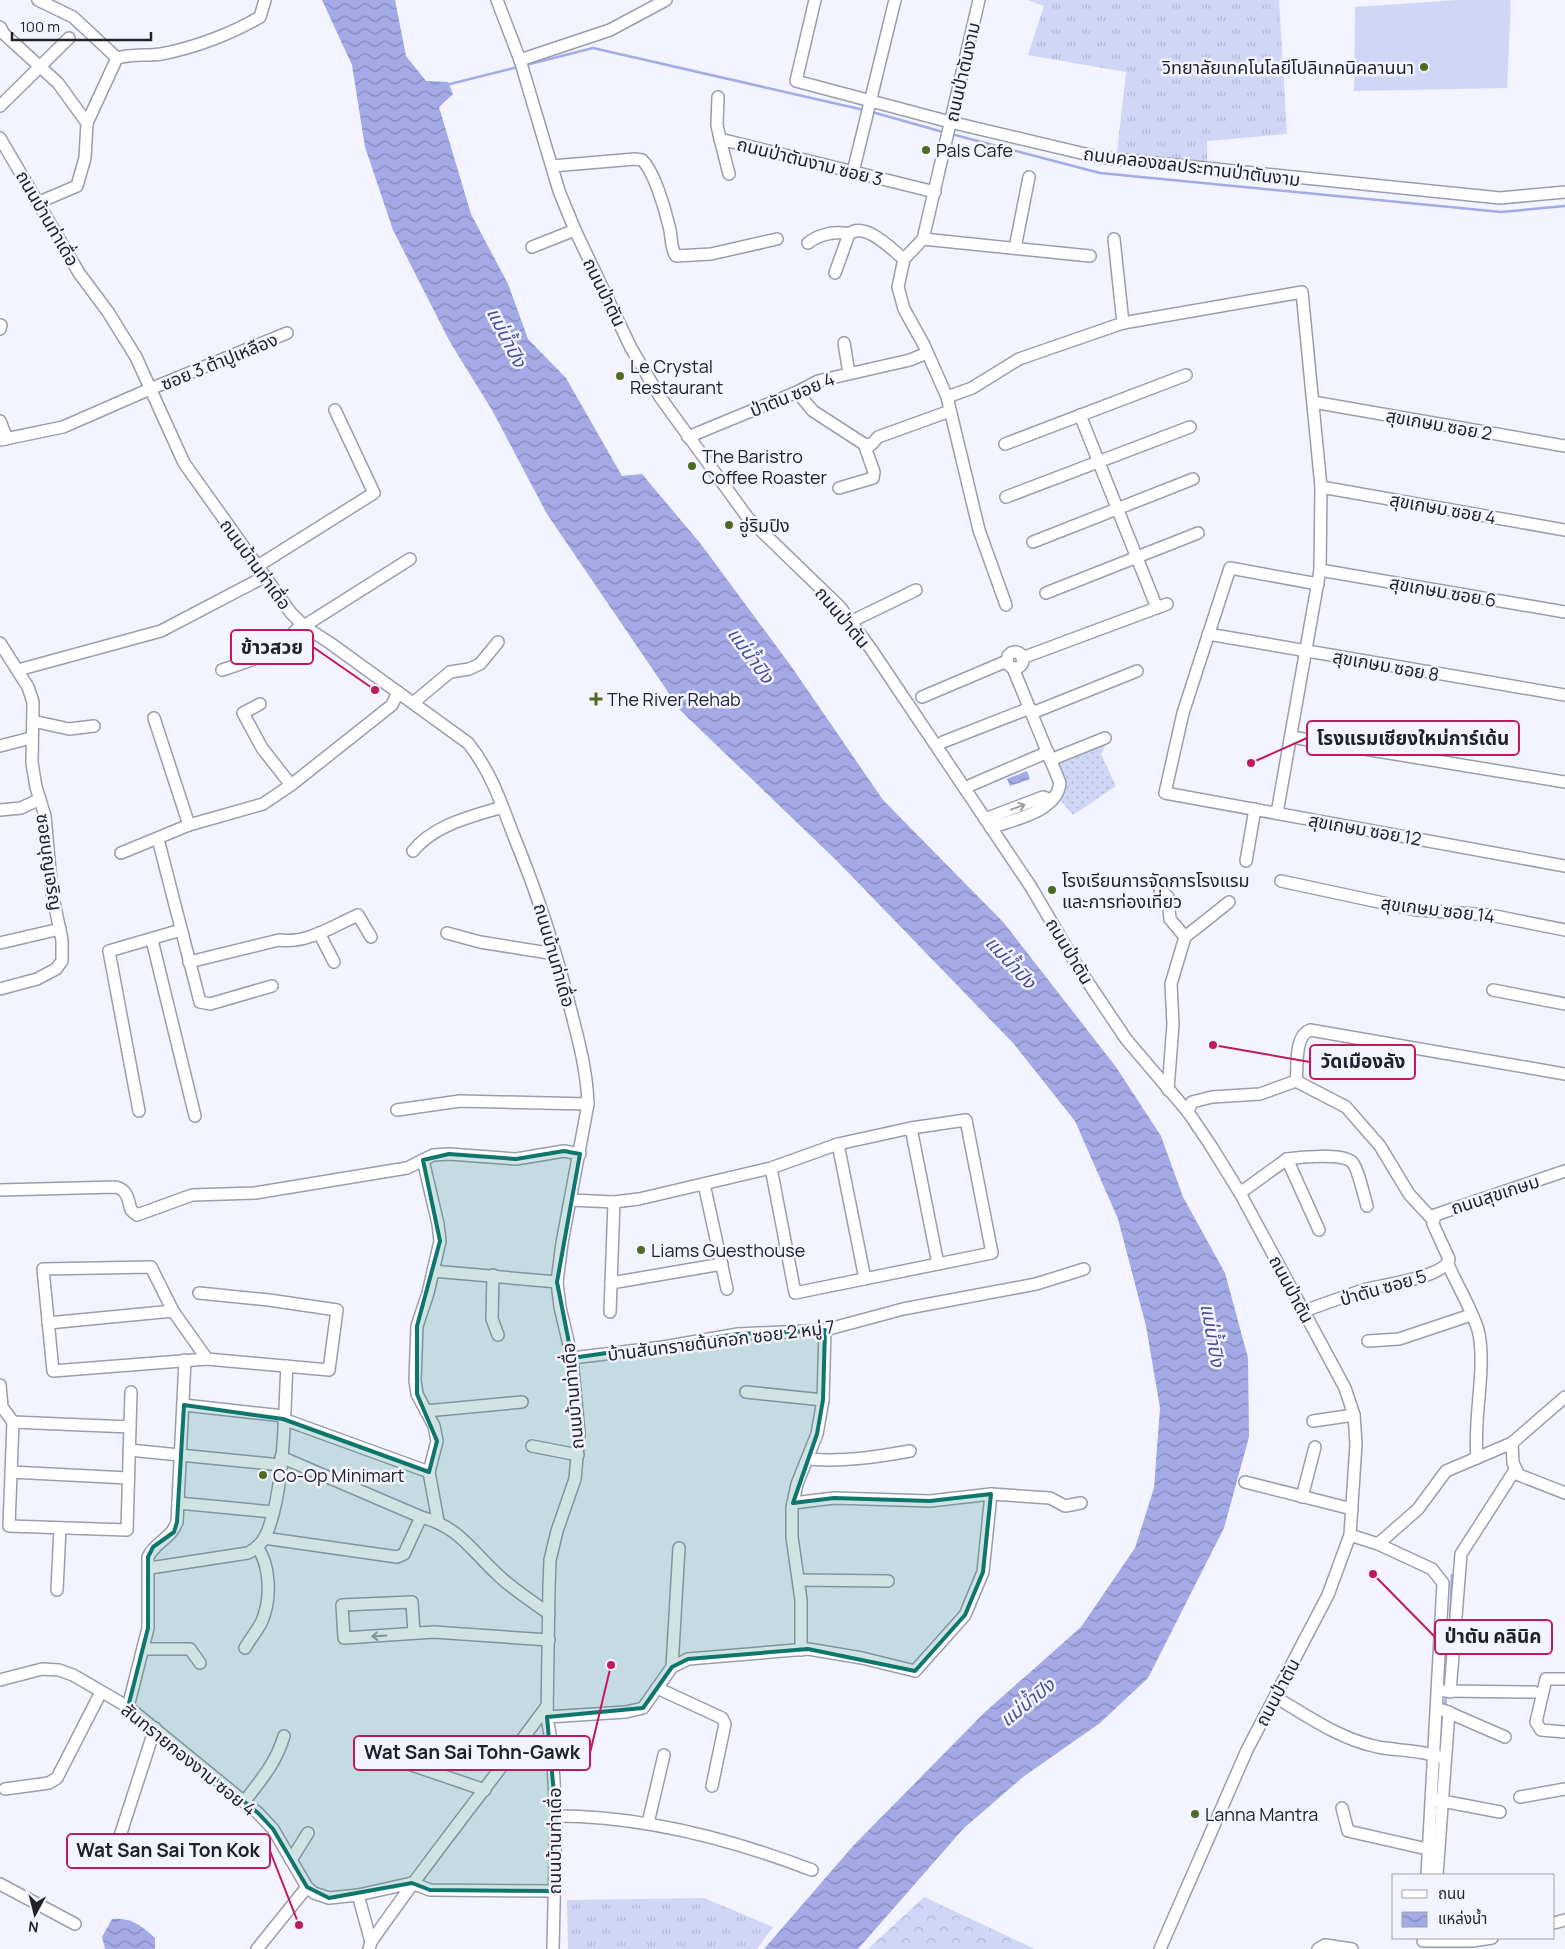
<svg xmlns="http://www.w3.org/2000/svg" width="1565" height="1949" font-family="Manrope,'Noto Sans Thai',sans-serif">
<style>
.grass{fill:url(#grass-tufts)}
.forest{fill:url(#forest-crowns)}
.park{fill:url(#park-dots)}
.pitch{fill:#d1d6f7}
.water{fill:url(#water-waves)}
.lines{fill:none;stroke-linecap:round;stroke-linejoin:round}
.stream{stroke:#a3aae6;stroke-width:2.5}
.minor-casing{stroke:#9a9dad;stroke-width:14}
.minor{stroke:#fff;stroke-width:11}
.oneway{stroke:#9b9c9e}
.marked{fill:#0f766e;fill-opacity:0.2;stroke:#0f766e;stroke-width:4;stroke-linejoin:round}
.poi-dot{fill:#4d6c21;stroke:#f3f4ff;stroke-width:2}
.labels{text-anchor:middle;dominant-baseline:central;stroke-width:5;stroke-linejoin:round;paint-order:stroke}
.poi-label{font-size:18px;fill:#212228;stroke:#f3f4ff;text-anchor:start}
.street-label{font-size:18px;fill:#212228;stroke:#f3f4ff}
.water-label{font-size:19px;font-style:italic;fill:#4a4d96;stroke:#f3f4ff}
.leader{fill:none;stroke:#c2185b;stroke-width:2}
.callout-dot{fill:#c2185b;stroke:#f3f4ff;stroke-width:2}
.callout{fill:#f3f4ff;stroke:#c2185b;stroke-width:2}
.callout-label{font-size:19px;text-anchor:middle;font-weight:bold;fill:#212228}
</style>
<defs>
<pattern id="grass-tufts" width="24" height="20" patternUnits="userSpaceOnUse" patternTransform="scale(1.25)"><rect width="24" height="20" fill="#d1d6f7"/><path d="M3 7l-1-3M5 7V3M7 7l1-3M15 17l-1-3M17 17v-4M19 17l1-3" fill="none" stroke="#b3b7d4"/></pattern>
<pattern id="forest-crowns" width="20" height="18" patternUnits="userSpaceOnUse" patternTransform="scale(1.25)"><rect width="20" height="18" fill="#d1d6f7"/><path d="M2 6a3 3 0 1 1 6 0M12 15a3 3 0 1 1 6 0" fill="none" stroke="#b3b7d4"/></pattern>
<pattern id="park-dots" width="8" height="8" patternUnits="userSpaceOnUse" patternTransform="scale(1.25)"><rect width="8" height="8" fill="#d1d6f7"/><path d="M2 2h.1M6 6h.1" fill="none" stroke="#b3b7d4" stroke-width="1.8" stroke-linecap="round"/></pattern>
<pattern id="water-waves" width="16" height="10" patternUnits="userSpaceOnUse" patternTransform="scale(1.25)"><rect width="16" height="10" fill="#a3aae6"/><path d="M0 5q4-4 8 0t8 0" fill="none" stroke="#848aba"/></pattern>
</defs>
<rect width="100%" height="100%" fill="#f3f4ff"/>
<!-- grass -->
<g class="grass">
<polygon points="1028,0 1279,0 1287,134 1207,141 1207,163 1117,153 1126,72 1028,55 1044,6"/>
<polygon points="704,1898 773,1927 757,1949 568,1949 567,1900"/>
</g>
<!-- forest -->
<polygon class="forest" points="924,1897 1035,1949 868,1949"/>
<!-- park -->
<polygon class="park" points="1107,742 1101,754 1116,786 1073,815 1061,801 1066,787 1057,763"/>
<!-- pitch -->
<polygon class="pitch" points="1457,0 1511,0 1507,88 1354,91 1355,7"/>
<!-- water -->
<g class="water">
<polygon points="322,0 395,0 406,56 426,81 448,82 453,94 439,107 471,214 508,284 528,339 566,378 622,476 642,474 700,543 791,666 883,800 1004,923 1116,1067 1161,1136 1183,1197 1225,1273 1248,1358 1249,1437 1224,1528 1148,1678 1100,1723 1023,1777 963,1829 858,1949 764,1949 853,1846 984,1713 1081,1627 1135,1548 1154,1488 1160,1408 1146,1326 1118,1219 1075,1121 1013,1043 928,955 837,861 681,711 547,514 492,410 450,342 393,230 365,147 352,65"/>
<polygon points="1027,771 1030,779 1010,786 1007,779"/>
<path d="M112 1919C131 1917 142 1926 155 1938V1949H105L102 1937Z"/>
</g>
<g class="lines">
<!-- stream -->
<g class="stream">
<polyline points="526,65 593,48 864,110"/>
<polyline points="446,85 518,67"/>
<polyline points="872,112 943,132"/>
<polyline points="951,134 1100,173 1501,212 1565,206"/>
<polyline points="1450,1624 1452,1575"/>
<polyline points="1445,1707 1446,1695"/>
</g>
<defs>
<g id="minor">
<polyline points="38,0 73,17 117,58"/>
<polyline points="497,0 520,60 559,191 575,230 631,348 660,397 748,518 840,607 871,649 1031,887 1079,969 1126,1039 1188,1112 1211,1146 1240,1193 1345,1388 1354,1415 1356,1444 1350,1535 1328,1595 1247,1750 1160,1949"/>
<polyline points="815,0 796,81 950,122 1098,157 1500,198 1565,192"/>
<polyline points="979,0 923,239 904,259 898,287 904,309 924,345 947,397 979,530 1006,605"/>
<polyline points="0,27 4,34 58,83 87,123"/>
<polyline points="520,60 610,30 666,0"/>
<polyline points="718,97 717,125 720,139"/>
<polyline points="0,106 69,38"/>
<path d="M0 138 79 273 108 312 136 357 184 463 291 613 304 626 330 643 468 743C490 770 501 802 513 834 537 892 556 951 571 1011 579 1042 587 1072 588 1104L562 1243 557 1282 560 1307 572 1358 579 1434 575 1479 557 1531 550 1560 549 1587 547 1717 552 1747 556 1816 553 1949"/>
<path d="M552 166 635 159 642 160C654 171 665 209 669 226 672 235 670 248 676 256L711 254 777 239"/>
<polyline points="853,172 895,0"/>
<polyline points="729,174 720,139 935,192"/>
<path d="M37 203 77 186 85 158 87 123 117 58C131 54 146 56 161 54 194 48 231 34 260 17L265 0"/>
<polyline points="923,239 1090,256"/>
<polyline points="1114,239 1123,323"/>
<path d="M808 243C819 234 835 231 849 234"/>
<polyline points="532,247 575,230"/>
<polyline points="1015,248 1029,177"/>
<path d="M835 273 849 234C865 221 891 249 904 259"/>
<polyline points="0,329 1,325"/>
<polyline points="844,343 849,373"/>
<polyline points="797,392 813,411 864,444 871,445 878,437 950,411"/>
<polyline points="947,397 972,388 1019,359 1123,323 1302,292 1321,487 1320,570 1277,813"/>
<polyline points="1313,402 1565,446"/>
<polyline points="1080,415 1157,608"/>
<polyline points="0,421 7,439"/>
<polyline points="688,437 797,392 818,381 910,360 927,353"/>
<polyline points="0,440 63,427 150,389 287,333"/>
<polyline points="1005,444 1186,375"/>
<polyline points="1321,487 1565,530"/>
<polyline points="839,488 873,478 874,472 864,444"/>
<polyline points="1006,497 1190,427"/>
<polyline points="1033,542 1193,479"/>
<polyline points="256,567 374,493 335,410"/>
<polyline points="1320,570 1565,612"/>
<polyline points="1318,584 1230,568 1183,713 1165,793 1565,866"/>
<polyline points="1046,593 1198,533"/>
<polyline points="850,622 916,590"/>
<polyline points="304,626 410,559"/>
<polyline points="1208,634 1565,695"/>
<polyline points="0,643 28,687 33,702 32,763 36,787 45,816 52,893 62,940 62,961 56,969 37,979 0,989"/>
<circle cx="1015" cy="660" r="8"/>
<polyline points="1022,658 1167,604"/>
<polyline points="18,670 161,631 264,577"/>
<path d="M222 670C257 659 277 652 302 624"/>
<polyline points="922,697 1007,661"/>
<polyline points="413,703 450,672 469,669 480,664 498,642"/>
<polyline points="260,704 243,713 262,748 291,785"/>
<polyline points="1032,713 1137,671"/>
<polyline points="154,718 189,825"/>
<polyline points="33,721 69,729 94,726"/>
<polyline points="1291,737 1565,782"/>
<polyline points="943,742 1030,708"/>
<polyline points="0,746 31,738"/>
<polyline points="1050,760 1105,738"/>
<polyline points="971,785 1048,752"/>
<polyline points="0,810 21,808 40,799"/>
<polyline points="985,819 1043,797 1052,800"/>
<path d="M991 828C1014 819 1057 812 1060 783L1013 668"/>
<polyline points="158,839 200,1002 210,1004 272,986"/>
<path d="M413 851C435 824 471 817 502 807"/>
<polyline points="121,853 189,825 263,804 291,785 392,705 398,692"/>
<polyline points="1246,861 1255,809"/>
<polyline points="1281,881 1416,910 1490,915 1565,930"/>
<polyline points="1160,890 1168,897 1170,919 1185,937"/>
<polyline points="319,933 334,962"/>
<polyline points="447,933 480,942 555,954"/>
<polyline points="152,940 195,1116"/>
<polyline points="0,943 60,929"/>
<path d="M189 962 279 940C307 944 333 926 358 915L371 937"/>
<polyline points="1493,990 1565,1004"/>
<polyline points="1296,1081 1346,1107 1380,1146 1409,1194 1433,1220"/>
<polyline points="1168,1090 1173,1024 1171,984 1185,937 1229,902"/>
<polyline points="397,1110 460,1101 588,1104"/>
<polyline points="139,1111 109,951 181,930"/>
<path d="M1188 1112 1192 1102 1212 1097 1260 1094 1296 1081C1298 1066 1294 1036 1310 1030L1565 1074"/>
<polyline points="911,1128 938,1264"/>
<polyline points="838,1144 865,1279"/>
<path d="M1287 1159C1300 1157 1342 1153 1352 1162 1358 1168 1364 1196 1367 1206"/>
<polyline points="423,1160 438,1224 440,1241 428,1293 417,1326 415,1380 417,1394 434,1426 437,1441 429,1472"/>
<polyline points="704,1184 727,1289"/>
<path d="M0 1190 116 1187C128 1190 128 1200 131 1210L137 1215 192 1195 255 1193 407 1168 433 1155 449 1154 516 1159 564 1151 580 1154"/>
<polyline points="1240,1193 1287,1159 1319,1230"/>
<polyline points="571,1200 614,1202 639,1199 771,1168 838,1144 911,1128 966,1120 992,1253 795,1293 771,1168"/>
<path d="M1448 1264C1456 1284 1475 1314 1479 1334 1486 1373 1473 1417 1477 1458"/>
<polyline points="433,1271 557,1282"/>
<polyline points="493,1275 492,1319 498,1335"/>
<polyline points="611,1283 722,1264"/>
<polyline points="199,1293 269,1300 337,1310 329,1370 207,1359 53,1371 43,1269 151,1267 173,1311 207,1359"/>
<path d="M1304 1311C1324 1304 1343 1297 1363 1290 1380 1285 1445 1278 1449 1259L1433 1224 1435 1215 1565 1171"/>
<polyline points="610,1312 614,1202"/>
<polyline points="48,1323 173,1311"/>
<polyline points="1368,1341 1399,1339 1471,1315"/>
<polyline points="572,1358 663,1347 738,1334 825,1330 903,1309 1036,1284 1084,1269"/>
<polyline points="0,1385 2,1407 13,1422 130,1427"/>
<polyline points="746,1392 823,1400"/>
<polyline points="184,1405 284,1416"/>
<polyline points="426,1411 522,1402"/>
<polyline points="283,1419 429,1472 438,1521"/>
<polyline points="1313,1421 1354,1415"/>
<polyline points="13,1422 9,1526 127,1530 131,1392"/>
<polyline points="1512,1443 1513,1463 1519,1475 1565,1493"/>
<polyline points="532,1446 578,1455"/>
<polyline points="129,1450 281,1465"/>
<path d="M281 1457 421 1517C459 1527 470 1549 497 1574 512 1589 532 1601 549 1614"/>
<path d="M809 1459C844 1462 876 1457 910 1451"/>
<polyline points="11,1472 128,1478"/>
<polyline points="1245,1482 1352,1509"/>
<polyline points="1302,1497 1315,1447"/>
<polyline points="178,1503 273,1512"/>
<polyline points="793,1503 834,1498 930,1501 991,1494 1050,1498 1065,1506 1081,1503"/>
<polyline points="1350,1535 1378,1544 1418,1509 1446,1471 1512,1443 1565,1397"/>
<polyline points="264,1538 397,1557 404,1554 421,1517"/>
<polyline points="1378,1544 1432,1569 1443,1583 1427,1875"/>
<path d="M150 1568 248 1553C255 1549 261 1545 265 1537 285 1495 284 1414 287 1366"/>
<polyline points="799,1580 888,1581"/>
<polyline points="57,1590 60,1528"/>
<polyline points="414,1633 412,1602 342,1605 344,1638 434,1632 549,1640"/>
<path d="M245 1648C250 1639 258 1630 262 1621 271 1600 271 1566 257 1547"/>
<polyline points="143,1649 190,1649 200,1663"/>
<polyline points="801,1650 801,1600 792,1537 792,1508 797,1484 817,1434 823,1400 825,1330"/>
<polyline points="672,1667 679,1548"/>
<polyline points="1565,1679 1546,1679 1536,1722 1541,1730 1565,1732"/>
<polyline points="0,1680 42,1669 59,1670 73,1675 128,1707 258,1813 273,1829 307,1887 314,1893 329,1898 358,1895 412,1883 430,1890 554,1891"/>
<polyline points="657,1688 722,1718 725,1724 712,1786"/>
<polyline points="1444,1691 1534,1692"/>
<polyline points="1450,1692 1461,1554 1515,1470"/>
<path d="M1275 1697C1308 1716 1339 1739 1378 1747 1400 1751 1424 1750 1445 1759"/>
<path d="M128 1707 148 1628V1557C155 1542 172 1538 177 1522L185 1360"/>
<polyline points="1443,1710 1505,1737"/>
<polyline points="547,1717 626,1712 643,1708 672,1667 688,1659 808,1649 862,1658 915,1671 965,1615 983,1572 991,1494"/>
<polyline points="400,1761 485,1790"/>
<polyline points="5,1789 49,1783 57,1778 101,1692"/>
<polyline points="1520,1797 1565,1789"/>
<polyline points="1437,1800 1500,1812"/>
<path d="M244 1802C261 1780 276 1763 284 1736"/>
<polyline points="1342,1808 1348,1831 1436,1851"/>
<path d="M556 1816C643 1816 731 1839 812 1870"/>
<polyline points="648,1823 664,1755"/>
<polyline points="119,1839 155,1728"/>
<polyline points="291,1860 308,1833"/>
<polyline points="1437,1875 1449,1712"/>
<polyline points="0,1884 75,1924"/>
<polyline points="358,1895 371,1942"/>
<polyline points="1554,1923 1565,1920"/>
<polyline points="1423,1941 1472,1941 1492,1938"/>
<polyline points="257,1949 307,1887"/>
<path d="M369 1949 371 1942C427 1861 489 1785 547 1706"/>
<polyline points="1318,1949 1325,1945 1352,1949"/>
</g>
</defs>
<!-- minor casing -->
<use href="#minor" class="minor-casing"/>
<!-- minor -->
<use href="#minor" class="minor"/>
</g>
<!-- one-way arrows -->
<defs><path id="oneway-shaft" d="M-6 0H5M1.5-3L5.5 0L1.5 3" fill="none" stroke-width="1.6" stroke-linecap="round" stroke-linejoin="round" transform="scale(1.25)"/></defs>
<g class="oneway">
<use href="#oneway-shaft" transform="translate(1018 807) rotate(-20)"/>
<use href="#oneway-shaft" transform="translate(379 1636) rotate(176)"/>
</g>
<!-- marked area -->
<path class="marked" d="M564 1151 580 1154 557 1282 572 1358 738 1334 825 1330 823 1400 817 1434 793 1503 834 1498 930 1501 991 1494 983 1572 965 1615 915 1671 808 1649 688 1659 672 1667 643 1708 547 1717 556 1816 554 1891 430 1890 412 1883 329 1898 307 1887 273 1829 258 1813 128 1707 148 1628V1557L153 1547 174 1532 177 1522 184 1405 283 1419 429 1472 437 1441 417 1394V1326L440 1241 423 1160 449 1154 516 1159Z"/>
<!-- markers -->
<g class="poi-dot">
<circle cx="1424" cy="67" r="5"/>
<circle cx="926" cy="150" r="5"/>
<circle cx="620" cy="376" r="5"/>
<circle cx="692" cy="466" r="5"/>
<circle cx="729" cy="525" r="5"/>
<path d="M593.5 691.5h5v5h5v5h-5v5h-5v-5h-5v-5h5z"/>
<circle cx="1052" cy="890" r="5"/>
<circle cx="641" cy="1250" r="5"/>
<circle cx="263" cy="1475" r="5"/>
<circle cx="1195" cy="1814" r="5"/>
</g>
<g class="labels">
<!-- poi labels -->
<g class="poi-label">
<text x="1414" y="67" text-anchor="end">วิทยาลัยเทคโนโลยีโปลิเทคนิคลานนา</text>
<text x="936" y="150">Pals Cafe</text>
<text x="630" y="366">Le Crystal<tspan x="630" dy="21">Restaurant</tspan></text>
<text x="702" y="456">The Baristro<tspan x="702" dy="21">Coffee Roaster</tspan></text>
<text x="739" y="525">อู่ริมปิง</text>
<text x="607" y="699">The River Rehab</text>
<text x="1062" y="880">โรงเรียนการจัดการโรงแรม<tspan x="1062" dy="21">และการท่องเที่ยว</tspan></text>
<text x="651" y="1250">Liams Guesthouse</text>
<text x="273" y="1475">Co-Op Minimart</text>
<text x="1205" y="1814">Lanna Mantra</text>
</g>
<!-- street labels -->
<g class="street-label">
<text transform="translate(962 72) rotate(-77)">ถนนป่าตันงาม</text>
<text transform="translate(810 161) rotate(14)">ถนนป่าตันงาม ซอย 3</text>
<text transform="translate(1192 166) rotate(7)">ถนนคลองชลประทานป่าตันงาม</text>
<text transform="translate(48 218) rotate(60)">ถนนบ้านท่าเดื่อ</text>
<text transform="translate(605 292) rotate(64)">ถนนป่าตัน</text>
<text transform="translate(219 361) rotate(-22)">ซอย 3 ต้าปูเหลือง</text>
<text transform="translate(792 394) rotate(-22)">ป่าตัน ซอย 4</text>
<text transform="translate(1439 424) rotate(10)">สุขเกษม ซอย 2</text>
<text transform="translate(1443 508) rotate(10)">สุขเกษม ซอย 4</text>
<text transform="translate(256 564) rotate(54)">ถนนบ้านท่าเดื่อ</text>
<text transform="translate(1443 591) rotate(10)">สุขเกษม ซอย 6</text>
<text transform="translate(843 617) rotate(50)">ถนนป่าตัน</text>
<text transform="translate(1386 665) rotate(10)">สุขเกษม ซอย 8</text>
<text transform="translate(1365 829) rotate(10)">สุขเกษม ซอย 12</text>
<text transform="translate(50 862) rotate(82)">ซอยบุญเจริญ</text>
<text transform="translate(1438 909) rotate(7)">สุขเกษม ซอย 14</text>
<text transform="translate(1070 951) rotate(59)">ถนนป่าตัน</text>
<text transform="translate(555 955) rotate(74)">ถนนบ้านท่าเดื่อ</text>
<text transform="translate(1495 1194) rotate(-18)">ถนนสุขเกษม</text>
<text transform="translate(1383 1287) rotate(-16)">ป่าตัน ซอย 5</text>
<text transform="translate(1292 1289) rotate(62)">ถนนป่าตัน</text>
<text transform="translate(721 1340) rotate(-7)">บ้านสันทรายต้นกอก ซอย 2 หมู่ 7</text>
<text transform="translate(572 1396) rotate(-95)">ถนนบ้านท่าเดื่อ</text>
<text transform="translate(1277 1692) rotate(-62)">ถนนป่าตัน</text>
<text transform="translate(189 1759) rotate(39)">สันทรายกองงาม ซอย 4</text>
<text transform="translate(554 1841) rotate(-90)">ถนนบ้านท่าเดื่อ</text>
</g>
<!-- water labels -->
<g class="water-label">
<text transform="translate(507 337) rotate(63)">แม่น้ำปิง</text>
<text transform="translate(751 655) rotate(54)">แม่น้ำปิง</text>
<text transform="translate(1011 962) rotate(47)">แม่น้ำปิง</text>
<text transform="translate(1213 1335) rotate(80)">แม่น้ำปิง</text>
<text transform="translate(1027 1702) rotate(-39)">แม่น้ำปิง</text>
</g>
</g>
<!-- callouts -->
<path class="leader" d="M375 690L313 647M1251 763L1307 738M1213 1045L1310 1062M1373 1574L1435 1637M611 1665L590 1753M299 1925L270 1851"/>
<g class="callout-dot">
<circle cx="375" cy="690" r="5"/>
<circle cx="1251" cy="763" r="5"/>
<circle cx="1213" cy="1045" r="5"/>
<circle cx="1373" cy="1574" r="5"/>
<circle cx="611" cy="1665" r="5"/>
<circle cx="299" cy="1925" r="5"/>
</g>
<g class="callout">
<rect x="231" y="630" width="82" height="34" rx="5"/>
<rect x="1307" y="721" width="212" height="34" rx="5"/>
<rect x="1310" y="1045" width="105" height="34" rx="5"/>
<rect x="1435" y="1620" width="117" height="34" rx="5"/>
<rect x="354" y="1736" width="236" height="34" rx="5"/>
<rect x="67" y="1834" width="203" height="34" rx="5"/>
</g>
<g class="callout-label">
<text x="272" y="654">ข้าวสวย</text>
<text x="1413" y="745">โรงแรมเชียงใหม่การ์เด้น</text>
<text x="1363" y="1068">วัดเมืองลัง</text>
<text x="1493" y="1643">ป่าตัน คลินิค</text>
<text x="472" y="1759">Wat San Sai Tohn-Gawk</text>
<text x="168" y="1857">Wat San Sai Ton Kok</text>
</g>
<!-- legend -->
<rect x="1392" y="1874" width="162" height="65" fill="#f3f4ff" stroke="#9fa0a9"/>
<rect x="1402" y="1890" width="25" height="8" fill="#ffffff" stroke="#9fa0a9"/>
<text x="1438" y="1899" font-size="15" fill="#212228">ถนน</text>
<rect x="1402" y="1912" width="25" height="15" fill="url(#water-waves)" stroke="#9fa0a9"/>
<text x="1438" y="1924" font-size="15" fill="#212228">แหล่งน้ำ</text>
<!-- north arrow -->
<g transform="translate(35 1914) rotate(187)" stroke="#f3f4ff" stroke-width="4" paint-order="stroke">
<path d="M0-4L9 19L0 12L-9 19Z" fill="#212228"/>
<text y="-8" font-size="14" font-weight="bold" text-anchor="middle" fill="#212228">N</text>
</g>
<!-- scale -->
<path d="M12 32v8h139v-8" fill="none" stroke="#212228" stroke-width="2.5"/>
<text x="20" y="32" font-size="15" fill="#212228" stroke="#f3f4ff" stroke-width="4" paint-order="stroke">100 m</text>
</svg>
